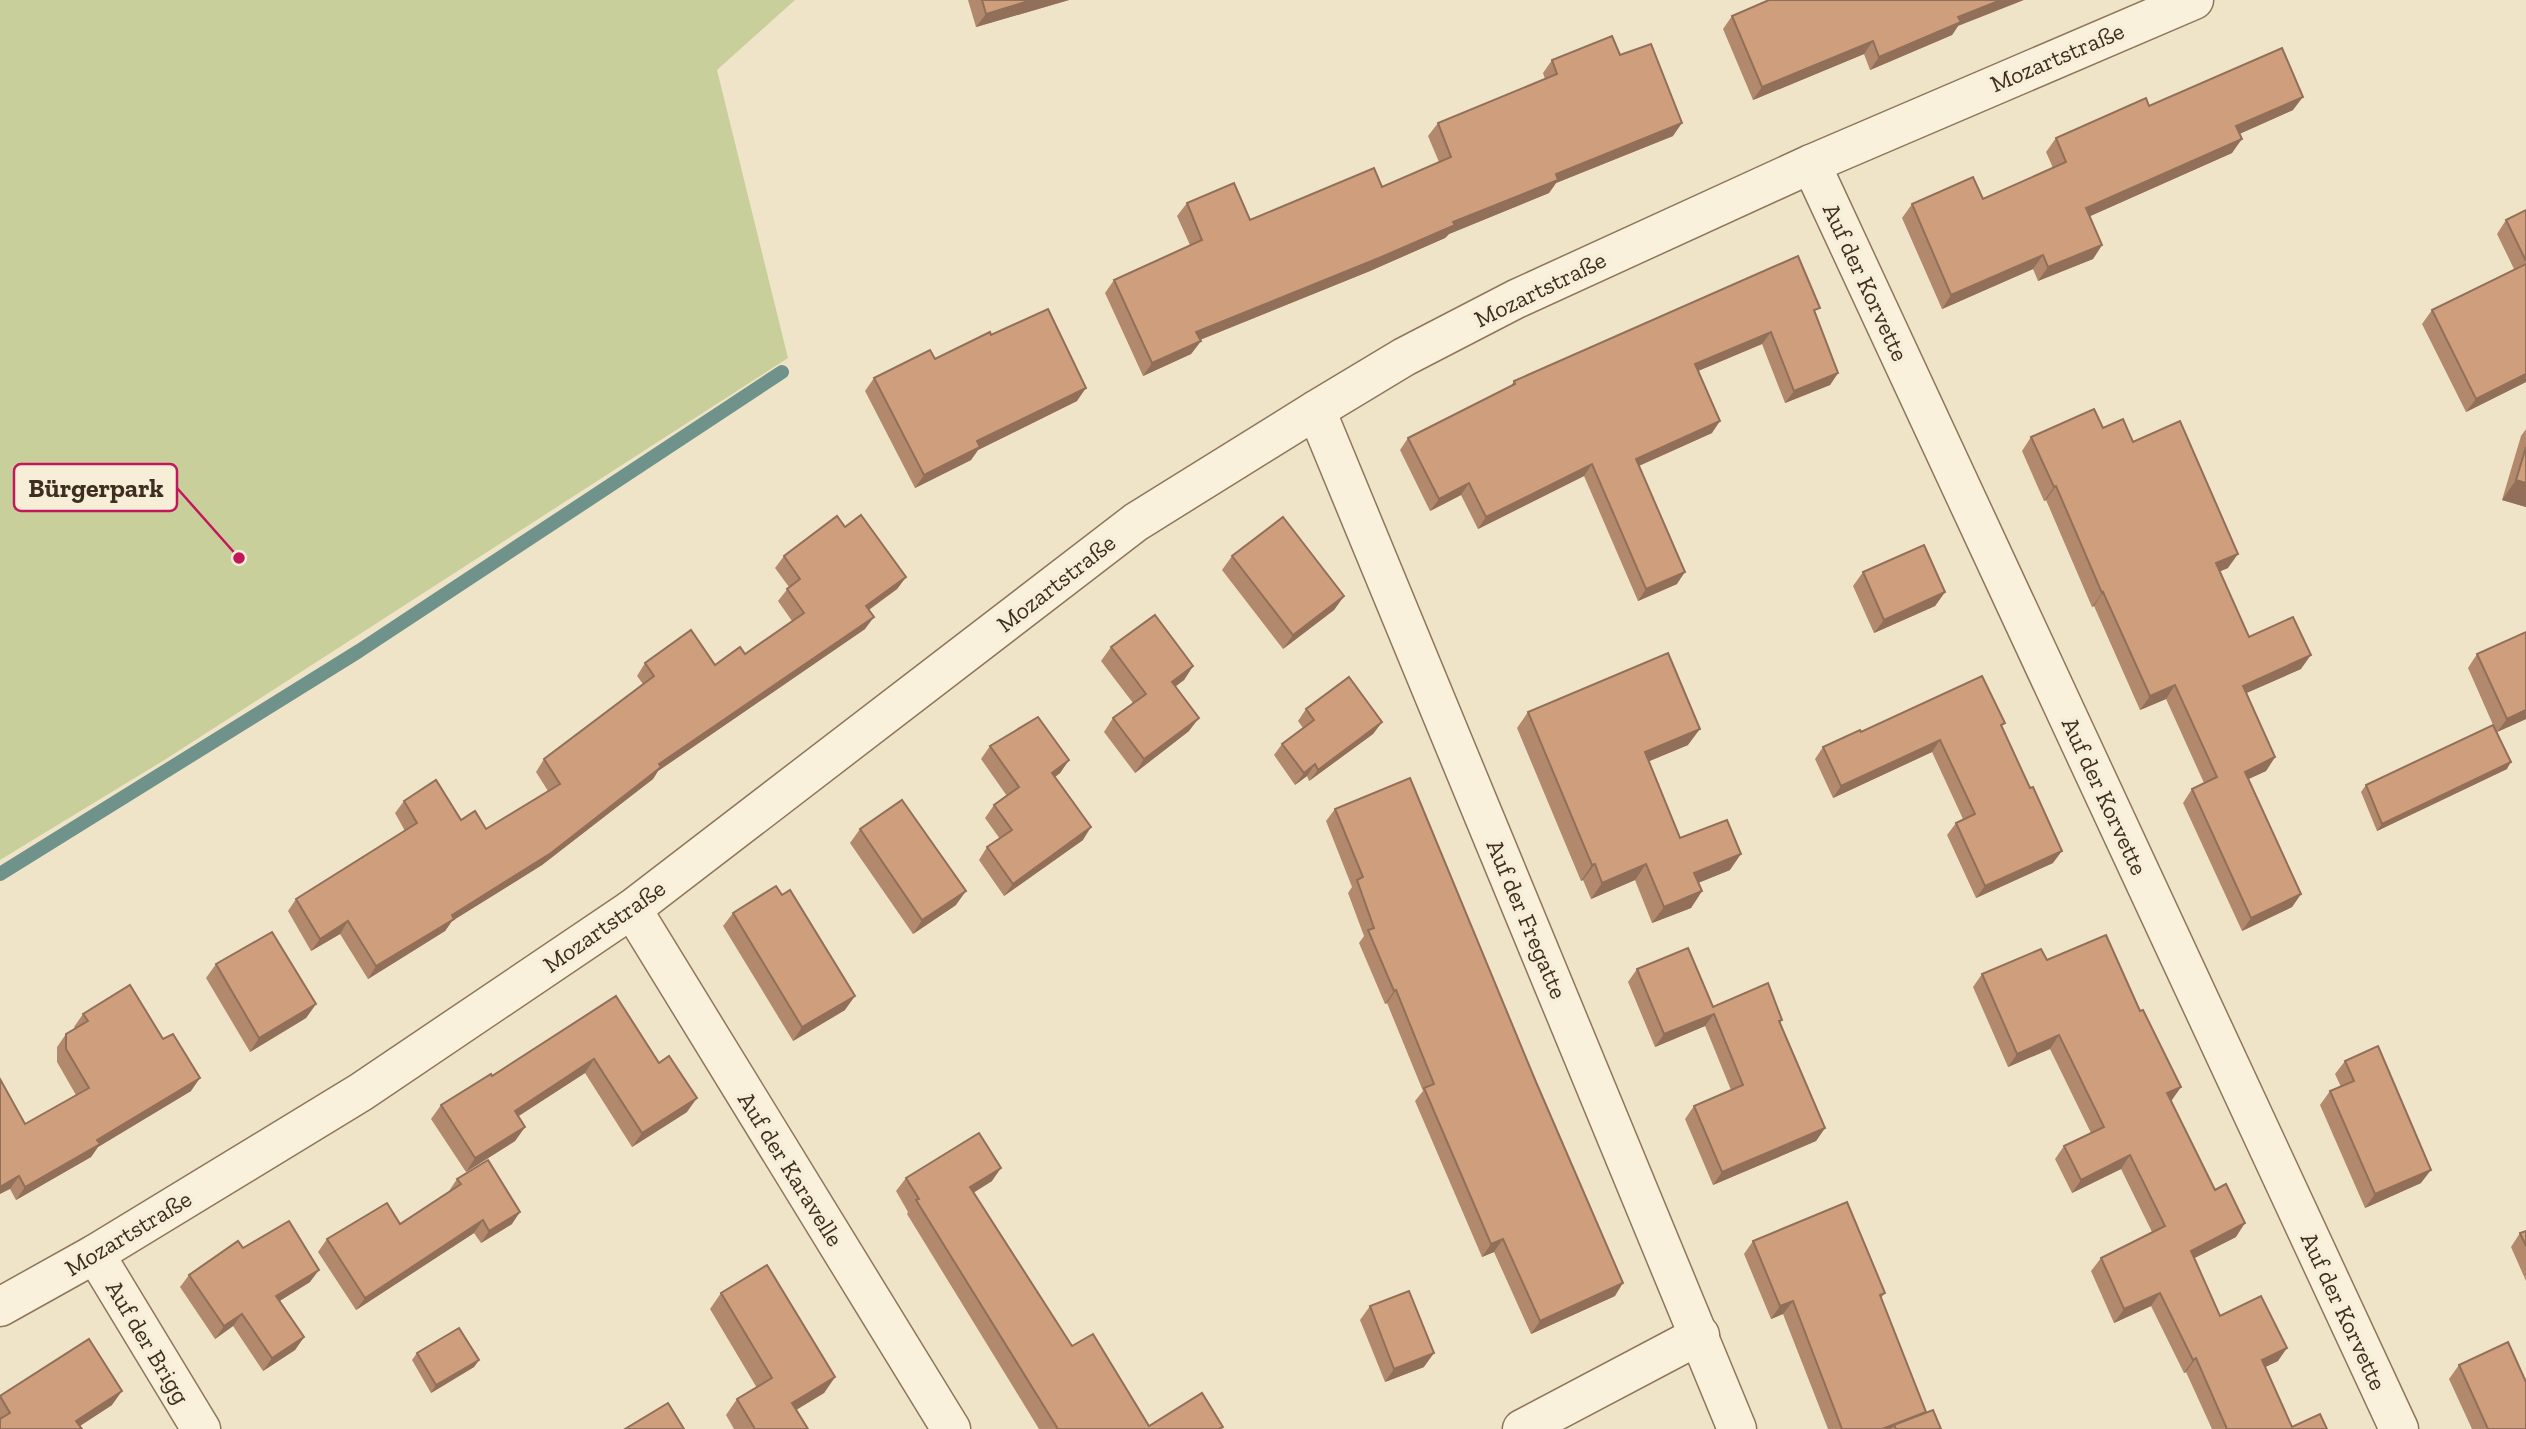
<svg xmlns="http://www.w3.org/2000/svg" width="2526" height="1429" font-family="'Zilla Slab',serif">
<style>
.green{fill:#c9cf9b}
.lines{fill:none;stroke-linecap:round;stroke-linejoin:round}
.stream{stroke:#6f938a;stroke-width:14}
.minor-casing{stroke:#8d765c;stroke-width:41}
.minor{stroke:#faf1dc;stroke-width:38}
.wall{fill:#b2896c}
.shaded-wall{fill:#916f58}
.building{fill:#cf9f7d;stroke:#916f58;stroke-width:2}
.labels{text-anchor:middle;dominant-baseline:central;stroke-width:7;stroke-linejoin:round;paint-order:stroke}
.street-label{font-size:24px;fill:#3d2e20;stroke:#f7eed8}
.leader{fill:none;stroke:#c2185b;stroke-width:2.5}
.callout-dot{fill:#c2185b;stroke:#f7eed8;stroke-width:2.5}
.callout{fill:#f7eed8;stroke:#c2185b;stroke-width:2.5}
.callout-label{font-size:26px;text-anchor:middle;font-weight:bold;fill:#3d2e20}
</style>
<rect width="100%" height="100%" fill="#f0e4c8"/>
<!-- green -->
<polygon class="green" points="0,0 795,0 717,70 788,358 166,759 0,860"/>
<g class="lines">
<!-- stream -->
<polyline class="stream" points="0,874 359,651 782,372"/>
<defs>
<g id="minor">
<polyline points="1811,164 2399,1429"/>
<polyline points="1316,410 1737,1429"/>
<polyline points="632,909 951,1429"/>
<polyline points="95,1254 201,1429"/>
<polyline points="0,1307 95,1254 361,1092 632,909 1136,522 1316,410 1404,357 1516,299 1811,164 2194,0"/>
<polyline points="1522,1429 1700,1335"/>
</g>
</defs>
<!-- minor casing -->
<use href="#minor" class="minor-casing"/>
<!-- minor -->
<use href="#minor" class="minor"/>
</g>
<!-- wall -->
<g class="wall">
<polygon points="968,0 1069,0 976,27"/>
<polygon points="1732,16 1958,26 1952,35 1870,70 1864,54 1753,100 1723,29"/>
<polygon points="1620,55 1673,136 1556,183 1549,193 1449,234 1445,238 1370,271 1200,340 1201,341 1191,354 1143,376 1105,293 1114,280 1190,245 1177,216 1187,203 1250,220 1382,187 1439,162 1428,136 1438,123 1545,79 1543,73 1552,60"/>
<polygon points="2149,106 2293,110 2239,134 2232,153 2090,216 2102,245 2093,259 2038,281 2033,269 1942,309 1902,218 1912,204 1983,199 2053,168 2046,152 2056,138"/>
<polygon points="2526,210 2526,382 2466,412 2422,324 2432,310 2514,269 2497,234 2506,220"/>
<polygon points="1815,315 1838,373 1830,385 1785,403 1762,344 1698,371 1712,433 1639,466 1677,584 1638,601 1584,476 1478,529 1461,495 1430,511 1400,450 1408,438 1511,386 1514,381"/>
<polygon points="991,335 1077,401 978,450 971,460 915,488 865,391 874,378 935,359"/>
<polygon points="2103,428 2133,442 2228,568 2220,571 2249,637 2301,669 2246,693 2275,757 2266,771 2248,779 2301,894 2292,907 2242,931 2183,803 2192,789 2204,783 2166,699 2140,710 2094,606 2092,607 2046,500 2044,501 2022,451 2031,437"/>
<polygon points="2526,429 2526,507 2502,500 2521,436"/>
<polygon points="845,527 906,577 897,589 869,610 865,629 658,771 653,779 542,865 452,921 445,931 368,979 340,934 311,951 288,911 296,899 405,831 395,813 404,801 486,829 548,791 536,772 544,759 643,684 637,676 645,663 715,665 745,654 792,621 778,601 789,587 775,568 784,556"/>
<polygon points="1232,556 1344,596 1334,610 1283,649 1222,570"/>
<polygon points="1863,572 1945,592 1935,606 1874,633 1853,586"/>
<polygon points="1111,647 1193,666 1184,680 1175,686 1189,731 1135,773 1104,732 1113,718 1133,703 1101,661"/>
<polygon points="2477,654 2526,719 2497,732 2507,769 2377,831 2361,792 2366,785 2494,727 2468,668"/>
<polygon points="1306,709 1382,722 1373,734 1309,781 1307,776 1295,785 1274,755 1282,744 1303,728 1298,721"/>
<polygon points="1528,712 1688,745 1649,761 1680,838 1730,870 1698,883 1702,891 1691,908 1652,923 1635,880 1591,899 1583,880 1581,881 1517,728"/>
<polygon points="2002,727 2053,863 1976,898 1947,835 1956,823 1963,819 1932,752 1833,798 1815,759 1823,747 1861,732"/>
<polygon points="990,746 1069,760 1060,773 1055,777 1083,840 1004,896 979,860 987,847 1000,839 985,818 994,805 1007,796 981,759"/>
<polygon points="1335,809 1615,1296 1531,1334 1494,1252 1482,1257 1415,1101 1423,1091 1387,1003 1385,1004 1359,943 1364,936 1348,893 1352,887 1326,821"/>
<polygon points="860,829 956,905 913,934 850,843"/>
<polygon points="733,913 845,1010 793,1041 723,926"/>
<polygon points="2047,960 2140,1011 2181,1087 2171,1100 2236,1237 2194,1258 2220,1316 2278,1361 2265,1367 2292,1427 2327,1429 2212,1429 2186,1372 2184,1373 2151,1306 2114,1323 2091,1271 2101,1258 2152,1232 2121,1169 2072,1193 2055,1159 2064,1146 2091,1133 2050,1049 2008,1067 1973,987 1982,974"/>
<polygon points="216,964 316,1004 306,1018 250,1052 206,978"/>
<polygon points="1637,969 1713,1007 1782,1020 1780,1023 1825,1128 1816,1141 1713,1185 1685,1119 1694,1106 1731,1090 1705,1026 1655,1047 1628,982"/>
<polygon points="616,996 687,1112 632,1147 585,1073 518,1116 525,1127 515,1141 466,1172 431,1119 441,1105 492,1076"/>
<polygon points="83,1014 191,1091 98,1147 91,1157 16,1200 10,1189 25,1124 76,1095 57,1062 57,1047 66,1034 75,1028 74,1027"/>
<polygon points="2345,1061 2421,1183 2365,1208 2320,1105 2330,1091 2341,1087 2335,1074"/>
<polygon points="906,1178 992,1181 973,1193 1072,1346 1149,1426 1221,1429 1039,1429 907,1214 908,1212 896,1191"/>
<polygon points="457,1179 512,1224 481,1243 474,1233 356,1310 318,1252 327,1239 400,1224 449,1192 449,1191"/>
<polygon points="2526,1231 2526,1281 2511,1247 2520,1233"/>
<polygon points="1753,1241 1885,1293 1881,1298 1926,1412 1941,1429 1828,1429 1783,1314 1771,1319 1744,1254"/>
<polygon points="243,1248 310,1282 279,1301 304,1337 295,1350 263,1371 233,1326 215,1339 180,1287 189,1275"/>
<polygon points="721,1293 835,1377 824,1393 796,1410 808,1429 734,1429 726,1415 737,1399 757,1388 710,1309"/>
<polygon points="1370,1306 1424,1367 1385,1382 1360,1320"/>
<polygon points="417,1353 479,1360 474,1367 431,1393 412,1360"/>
<polygon points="2459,1365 2526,1429 2472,1429 2449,1379"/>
<polygon points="0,1396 112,1405 80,1426 0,1429"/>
</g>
<!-- shaded-wall -->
<g class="shaded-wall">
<polygon points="1032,0 1069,0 976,27 986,14"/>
<polygon points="2001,0 2024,0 1958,26 1952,35 1870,70 1879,57 1958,17"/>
<polygon points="1873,41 1864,54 1753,100 1762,87"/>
<polygon points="2303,97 2293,110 2226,140 2236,126"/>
<polygon points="1682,123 1673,136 1556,183 1549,193 1449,234 1445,238 1370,271 1187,345 1196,332 1453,222 1556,174"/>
<polygon points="2242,139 2232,153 2077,222 2086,208"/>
<polygon points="2102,245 2093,259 2038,281 2048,267"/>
<polygon points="2043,255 2033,269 1942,309 1951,295"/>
<polygon points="1771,332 1762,344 1686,376 1695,364"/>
<polygon points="1201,341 1191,354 1143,376 1152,363"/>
<polygon points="1838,373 1830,385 1785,403 1794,391"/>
<polygon points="2526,374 2526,382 2466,412 2476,399"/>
<polygon points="1086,388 1077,401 978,450 971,460 915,488 924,475 977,441"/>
<polygon points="1720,421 1712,433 1627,471 1636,459"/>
<polygon points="1592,464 1584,476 1478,529 1486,517"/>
<polygon points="2516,480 2526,483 2526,507 2502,500"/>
<polygon points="1469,483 1461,495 1430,511 1439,499"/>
<polygon points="2056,486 2046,500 2044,501 2054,487"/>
<polygon points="2238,554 2228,568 2207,577 2216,563"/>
<polygon points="1685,572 1677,584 1638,601 1646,589"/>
<polygon points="906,577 897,589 857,618 866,606"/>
<polygon points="1945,592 1935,606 1874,633 1884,620"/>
<polygon points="2103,592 2094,606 2092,607 2102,593"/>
<polygon points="1344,596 1334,610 1283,649 1293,635"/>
<polygon points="874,617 865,629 658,771 653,779 542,865 452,921 445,931 368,979 376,966 452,915 659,764"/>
<polygon points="2311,655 2301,669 2233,699 2243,686"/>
<polygon points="1193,666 1184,680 1163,696 1172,682"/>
<polygon points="2175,685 2166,699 2140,710 2150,696"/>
<polygon points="2526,710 2526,719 2497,732 2507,719"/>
<polygon points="1199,718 1189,731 1135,773 1144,759"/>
<polygon points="1382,722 1373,734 1309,781 1318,770"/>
<polygon points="1700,729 1688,745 1633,768 1645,752"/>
<polygon points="1940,740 1932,752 1833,798 1841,786"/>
<polygon points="2275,757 2266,771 2236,785 2245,772"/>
<polygon points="1069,760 1060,773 1044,785 1052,773"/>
<polygon points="2511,762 2507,769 2377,831 2382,824"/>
<polygon points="1315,764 1307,776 1295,785 1304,773"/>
<polygon points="1091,827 1083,840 1004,896 1013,884"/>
<polygon points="2062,851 2053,863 1976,898 1985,886"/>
<polygon points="1741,854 1730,870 1683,889 1694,873"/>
<polygon points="1595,864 1583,880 1581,881 1592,865"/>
<polygon points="1646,864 1635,880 1591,899 1602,883"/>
<polygon points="966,891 956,905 913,934 922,920"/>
<polygon points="1702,891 1691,908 1652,923 1664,907"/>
<polygon points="2301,894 2292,907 2242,931 2251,918"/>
<polygon points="348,921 340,934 311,951 320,939"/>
<polygon points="1396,990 1387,1003 1385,1004 1394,991"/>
<polygon points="855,996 845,1010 793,1041 802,1027"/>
<polygon points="316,1004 306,1018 250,1052 259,1038"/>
<polygon points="1714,1014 1705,1026 1655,1047 1664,1034"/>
<polygon points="2059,1035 2050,1049 2008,1067 2017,1054"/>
<polygon points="594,1059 585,1073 505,1125 515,1111"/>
<polygon points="200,1078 191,1091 98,1147 91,1157 16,1200 25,1187 97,1140"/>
<polygon points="2181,1087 2172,1100 2158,1106 2167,1093"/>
<polygon points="697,1098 687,1112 632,1147 642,1133"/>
<polygon points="525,1127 515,1141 466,1172 475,1158"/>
<polygon points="1825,1128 1816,1141 1713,1185 1722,1172"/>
<polygon points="2130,1155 2121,1169 2072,1193 2081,1180"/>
<polygon points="1001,1168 992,1181 960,1201 970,1187"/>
<polygon points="2431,1170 2421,1183 2365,1208 2375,1194"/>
<polygon points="19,1176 10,1189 0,1194 0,1187"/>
<polygon points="520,1212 512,1224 481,1243 489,1231"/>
<polygon points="483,1220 474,1233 356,1310 365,1298"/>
<polygon points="2245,1223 2236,1237 2181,1265 2191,1251"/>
<polygon points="1503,1239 1494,1252 1482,1257 1491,1244"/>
<polygon points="319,1270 310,1282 267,1309 276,1296"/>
<polygon points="1623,1283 1615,1296 1531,1334 1540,1321"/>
<polygon points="2160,1293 2151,1306 2114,1323 2124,1309"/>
<polygon points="1793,1301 1783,1314 1771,1319 1780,1306"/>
<polygon points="242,1314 233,1326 215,1339 224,1326"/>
<polygon points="304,1337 295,1350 263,1371 272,1358"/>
<polygon points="2287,1348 2278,1361 2253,1373 2262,1360"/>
<polygon points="1434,1353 1424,1367 1385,1382 1394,1369"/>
<polygon points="2196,1358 2186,1372 2184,1373 2193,1360"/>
<polygon points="479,1360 474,1367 431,1393 436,1385"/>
<polygon points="835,1377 824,1393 781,1419 792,1403"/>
<polygon points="122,1391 112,1405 75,1429 76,1421"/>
<polygon points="1926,1412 1894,1425 1891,1429 1882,1429"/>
</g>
<!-- building -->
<g class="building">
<polygon points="982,0 1032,0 986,14"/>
<polygon points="1769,0 2001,0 1958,17 1961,22 1879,57 1873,41 1762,87 1732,16"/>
<polygon points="1612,36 1620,55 1651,44 1682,123 1556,174 1558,180 1453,222 1455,225 1379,258 1196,332 1201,341 1152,363 1114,280 1202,240 1187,203 1234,183 1250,220 1374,168 1382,187 1451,157 1438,123 1557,74 1552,60"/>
<polygon points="2282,48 2303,97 2236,126 2242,139 2086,208 2102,245 2048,267 2043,255 1951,295 1912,204 1973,177 1983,199 2066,162 2056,138 2146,98 2149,106"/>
<polygon points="2526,210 2526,261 2506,220"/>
<polygon points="1798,256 1820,308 1814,310 1838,373 1794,391 1771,332 1695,364 1720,421 1636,459 1685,572 1646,589 1592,464 1486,517 1469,483 1439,499 1408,438 1515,384 1514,381"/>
<polygon points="2526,264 2526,374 2476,399 2432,310"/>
<polygon points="1048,309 1086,388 977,441 980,447 924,475 874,378 930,350 935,359 990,332 991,335"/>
<polygon points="2094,409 2103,428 2123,419 2133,442 2180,421 2238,554 2216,563 2249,637 2293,617 2311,655 2243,686 2275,757 2245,772 2301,894 2251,918 2192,789 2217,777 2175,685 2150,696 2103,592 2102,593 2056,486 2054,487 2031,437"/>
<polygon points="2526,447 2526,483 2516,480"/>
<polygon points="861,515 906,577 866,606 874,617 659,764 661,767 551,853 452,915 454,919 376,966 348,921 320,939 296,899 417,823 404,801 436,780 461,820 475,811 486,829 560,784 544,759 654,676 645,663 691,630 715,665 740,647 745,654 804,613 787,589 800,579 784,556 837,516 845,527"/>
<polygon points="1283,517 1344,596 1293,635 1232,556"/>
<polygon points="1924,545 1945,592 1884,620 1863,572"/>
<polygon points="1155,615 1193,666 1172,682 1199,718 1144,759 1113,718 1146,694 1111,647"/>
<polygon points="2526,632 2526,710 2507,719 2477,654"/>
<polygon points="1668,653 1700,729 1645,752 1680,838 1727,820 1741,854 1694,873 1702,891 1664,907 1646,864 1602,883 1595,864 1592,865 1528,712"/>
<polygon points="1982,676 2005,723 2001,725 2030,788 2033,787 2062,851 1985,886 1956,823 1975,814 1940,740 1841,786 1823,747 1860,730 1861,732"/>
<polygon points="1349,677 1382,722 1318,770 1315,764 1304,773 1282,744 1314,720 1306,709"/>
<polygon points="1038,717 1069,760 1052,773 1091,827 1013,884 987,847 1012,830 994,805 1019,787 990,746"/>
<polygon points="2493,725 2511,762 2382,824 2366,785"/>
<polygon points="1410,778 1536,1082 1623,1283 1540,1321 1503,1239 1491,1244 1424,1088 1434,1084 1396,990 1394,991 1368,930 1374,928 1357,880 1363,877 1335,809"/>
<polygon points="902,800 966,891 922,920 860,829"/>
<polygon points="776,886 782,895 790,890 855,996 802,1027 733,913"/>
<polygon points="272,932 316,1004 259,1038 216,964"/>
<polygon points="2106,935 2140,1011 2143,1010 2181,1087 2167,1093 2215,1190 2226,1184 2245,1223 2191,1251 2220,1316 2261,1296 2287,1348 2262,1360 2292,1427 2320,1414 2327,1429 2227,1429 2196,1358 2193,1360 2160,1293 2124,1309 2101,1258 2165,1226 2130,1155 2081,1180 2064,1146 2104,1127 2059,1035 2017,1054 1982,974 2041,949 2047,960"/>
<polygon points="1688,948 1713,1007 1768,983 1782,1020 1779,1021 1825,1128 1722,1172 1694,1106 1743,1085 1714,1014 1664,1034 1637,969"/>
<polygon points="130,985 163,1039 173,1034 200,1078 97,1140 100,1144 25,1187 19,1176 0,1187 0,1079 25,1124 89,1088 66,1049 66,1034 88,1021 83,1014"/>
<polygon points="616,996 659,1063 669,1056 697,1098 642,1133 594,1059 515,1111 525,1127 475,1158 441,1105 491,1074 492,1076"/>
<polygon points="2378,1046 2431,1170 2375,1194 2330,1091 2354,1081 2345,1061"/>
<polygon points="979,1133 1001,1168 970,1187 1072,1346 1093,1334 1149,1426 1202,1393 1223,1427 1219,1429 1058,1429 916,1200 919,1199 906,1178"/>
<polygon points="488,1160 520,1212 489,1231 483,1220 365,1298 327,1239 387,1203 400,1224 461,1184 457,1179"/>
<polygon points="1847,1202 1885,1293 1880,1295 1926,1412 1882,1429 1842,1429 1793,1301 1780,1306 1753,1241"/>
<polygon points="289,1221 319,1270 276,1296 304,1337 272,1358 242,1314 224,1326 189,1275 238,1241 243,1248"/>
<polygon points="2526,1231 2526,1246 2520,1233"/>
<polygon points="767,1265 835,1377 792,1403 808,1429 755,1429 737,1399 772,1378 721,1293"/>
<polygon points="1409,1291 1434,1353 1394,1369 1370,1306"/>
<polygon points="459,1328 479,1360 436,1385 417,1353"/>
<polygon points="89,1339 122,1391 76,1421 82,1429 0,1429 0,1419 10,1413 0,1396"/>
<polygon points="2508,1342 2526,1382 2526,1429 2488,1429 2459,1365"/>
<polygon points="668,1403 684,1429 625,1429"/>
<polygon points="1933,1410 1941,1429 1896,1429 1894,1425"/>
</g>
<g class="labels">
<!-- street labels -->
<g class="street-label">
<text transform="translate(2057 57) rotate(-23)">Mozartstraße</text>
<text transform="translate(1866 282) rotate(65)">Auf der Korvette</text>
<text transform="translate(1540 289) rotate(-26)">Mozartstraße</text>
<text transform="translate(1056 583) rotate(-38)">Mozartstraße</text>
<text transform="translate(2105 796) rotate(65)">Auf der Korvette</text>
<text transform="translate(1527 919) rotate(67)">Auf der Fregatte</text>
<text transform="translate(604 926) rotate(-35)">Mozartstraße</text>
<text transform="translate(791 1169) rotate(58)">Auf der Karavelle</text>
<text transform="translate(128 1233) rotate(-31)">Mozartstraße</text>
<text transform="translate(2344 1311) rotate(65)">Auf der Korvette</text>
<text transform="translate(148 1342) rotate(59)">Auf der Brigg</text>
</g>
</g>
<!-- callouts -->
<path class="leader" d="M239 558L177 488"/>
<circle class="callout-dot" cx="239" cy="558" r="7"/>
<rect class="callout" x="14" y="464" width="163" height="47" rx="7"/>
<g class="callout-label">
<text x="96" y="497">Bürgerpark</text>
</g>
</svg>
